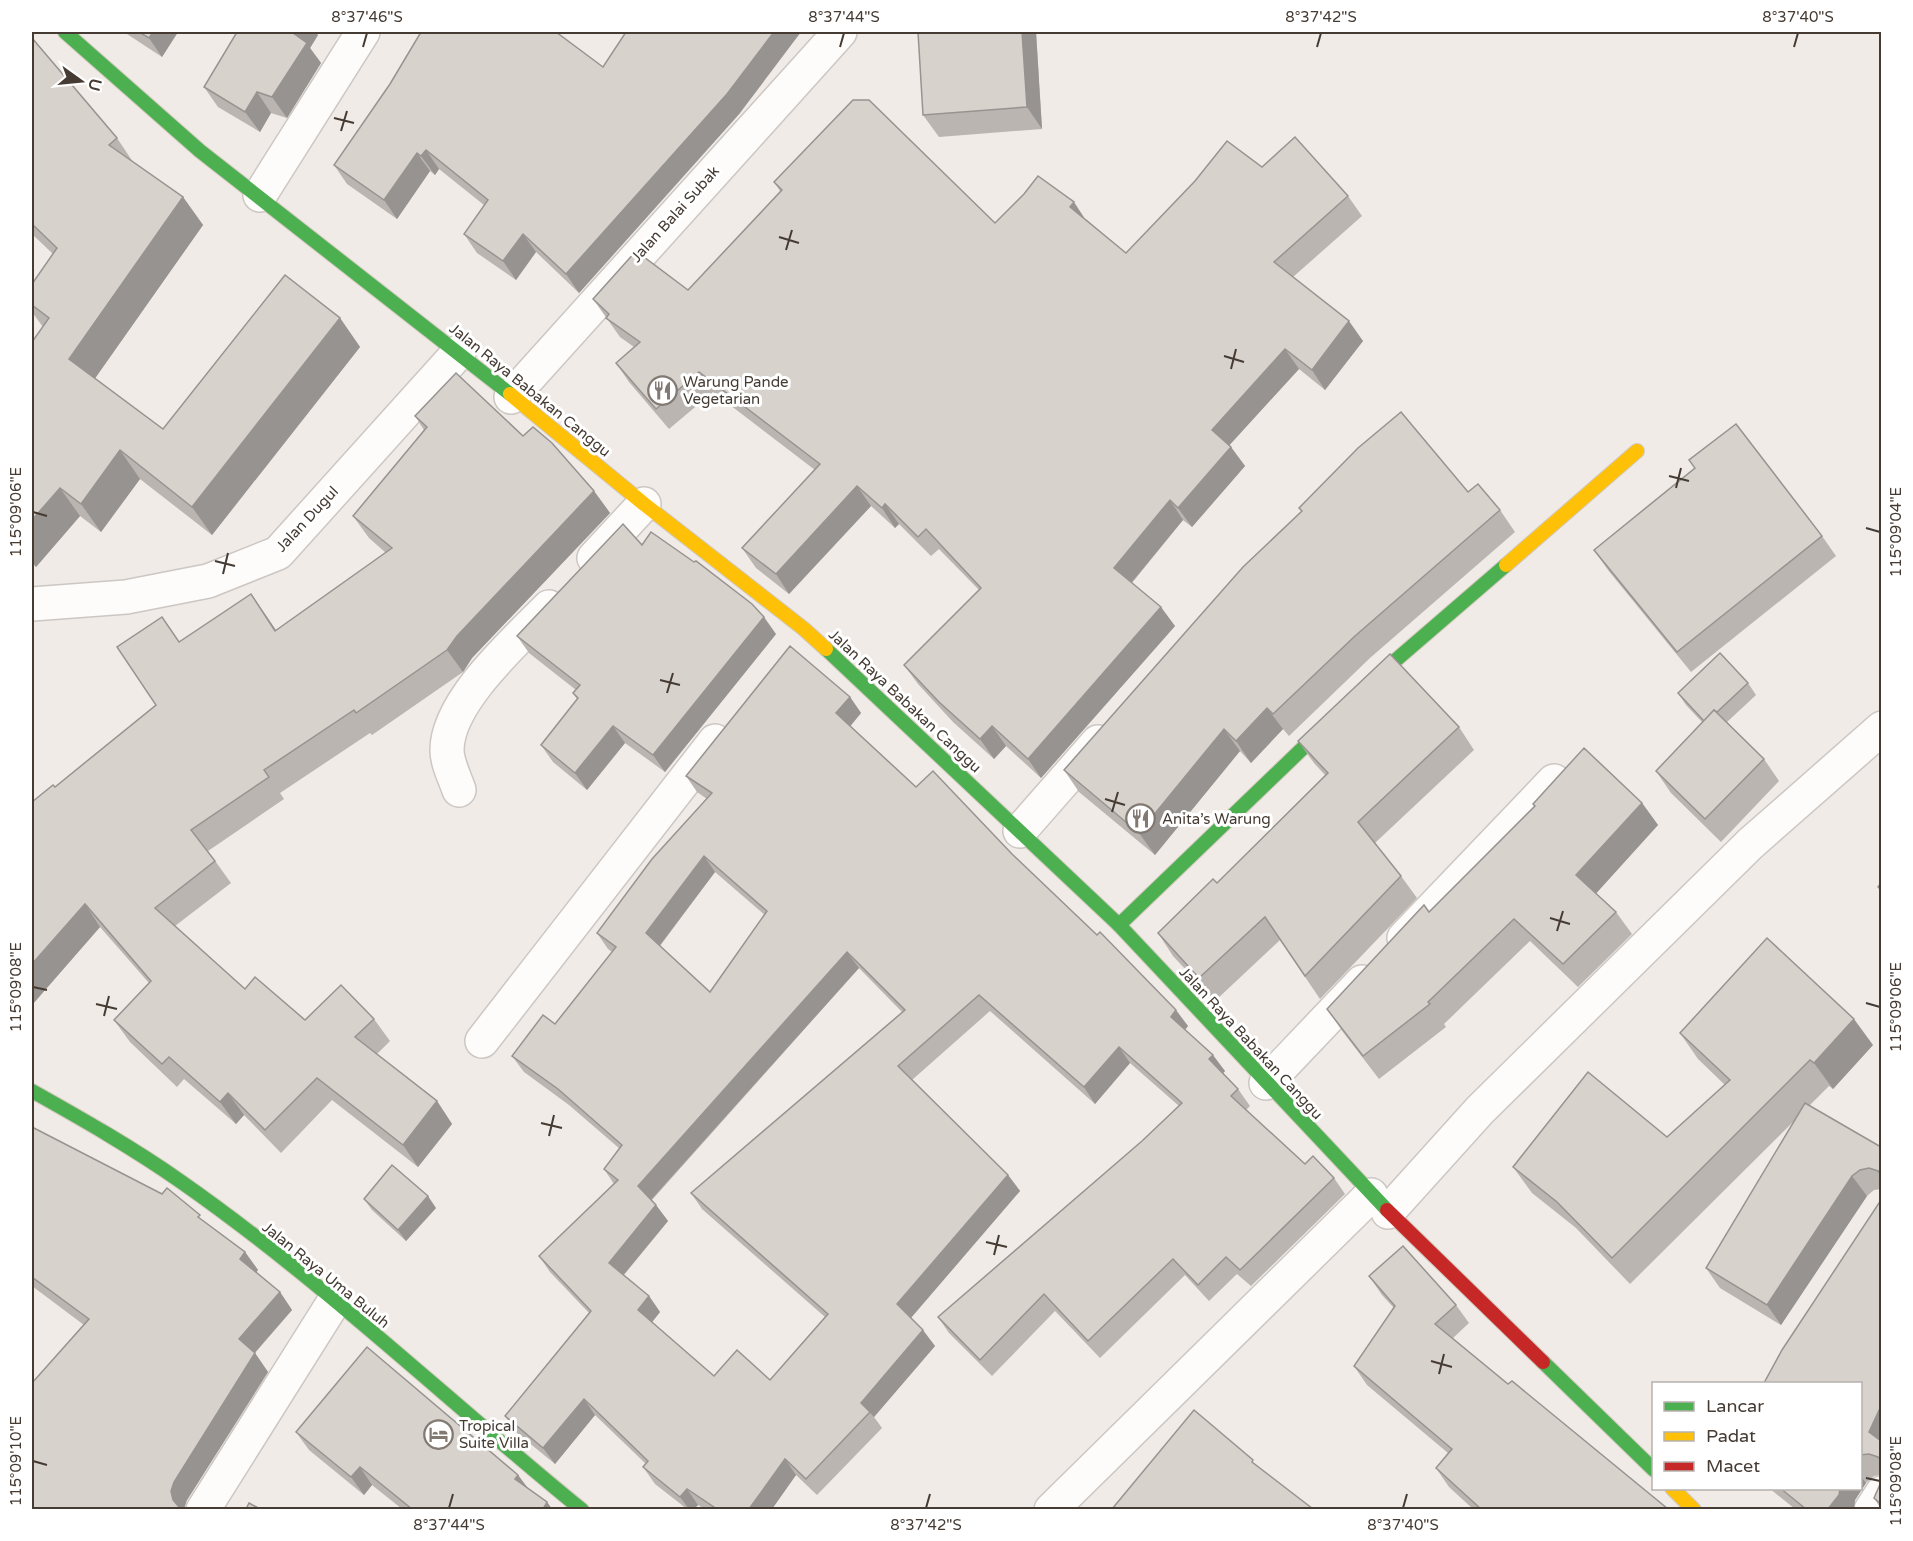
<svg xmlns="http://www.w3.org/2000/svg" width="1913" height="1541" font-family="'Varela Round',sans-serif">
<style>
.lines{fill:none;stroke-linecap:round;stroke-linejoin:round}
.street-casing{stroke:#ccc7c3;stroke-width:36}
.fast-casing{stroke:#d1c8be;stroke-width:16}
.slow-casing{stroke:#d1c8be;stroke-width:16}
.jam-casing{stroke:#d1c8be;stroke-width:16}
.street{stroke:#fdfcfb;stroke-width:33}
.fast{stroke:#4caf50;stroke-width:14}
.slow{stroke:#ffc107;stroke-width:14}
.jam{stroke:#c62828;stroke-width:14}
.wall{fill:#bab5b0;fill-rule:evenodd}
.shaded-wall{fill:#979390}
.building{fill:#d8d2cd;stroke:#979390;stroke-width:1.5;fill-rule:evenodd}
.ticks{fill:none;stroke:#453b33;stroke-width:2}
.labels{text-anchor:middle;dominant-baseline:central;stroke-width:6;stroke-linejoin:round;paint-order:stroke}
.street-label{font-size:15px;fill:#453b33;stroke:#fff}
.poi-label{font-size:15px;fill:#453b33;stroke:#fff;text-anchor:start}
.neatline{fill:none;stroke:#453b33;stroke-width:2}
.ticks-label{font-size:15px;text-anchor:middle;fill:#453b33}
</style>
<rect width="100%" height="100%" fill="#f0ebe6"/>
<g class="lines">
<defs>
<g id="street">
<polyline points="260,195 363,32"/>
<polyline points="511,397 840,32"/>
<polyline points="594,558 644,504"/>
<polyline points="32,604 126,597 208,581 278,553 459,352"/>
<path d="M459 790C455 778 447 763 447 750 447 701 517 640 549 607"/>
<polyline points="1020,831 1098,742"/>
<polyline points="1404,938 1554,781"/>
<polyline points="482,1041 715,741"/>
<polyline points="1266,1083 1362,982"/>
<polyline points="1388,1212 1480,1110 1750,844 1882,728"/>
<polyline points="203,1510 335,1300"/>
<polyline points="1051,1510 1371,1195"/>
<polyline points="1871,1510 1882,1493"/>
</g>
<g id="fast">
<polyline points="65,32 200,151 510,394"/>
<polyline points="826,649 1119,925 1387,1210"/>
<polyline points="1119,925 1382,672 1506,565"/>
<path d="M32 1091C82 1119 133 1148 180 1181 322 1280 448 1401 582 1510"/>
<polyline points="1543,1362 1654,1470"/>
</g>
<g id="slow">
<polyline points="510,394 644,504 804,629 826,649"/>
<polyline points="1506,565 1637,451"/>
<polyline points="1672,1488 1694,1510"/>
</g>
<polyline id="jam" points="1387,1210 1543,1362"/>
</defs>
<!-- street casing -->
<use href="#street" class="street-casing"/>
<!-- fast casing -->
<use href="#fast" class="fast-casing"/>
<!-- slow casing -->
<use href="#slow" class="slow-casing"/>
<!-- jam casing -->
<use href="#jam" class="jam-casing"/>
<!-- street -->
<use href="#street" class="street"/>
<!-- fast -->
<use href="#fast" class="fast"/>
<!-- slow -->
<use href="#slow" class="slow"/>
<!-- jam -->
<use href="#jam" class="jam"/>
</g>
<!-- wall -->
<g class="wall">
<polygon points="124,32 178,32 162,57"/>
<polygon points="1036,32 1042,129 939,137 923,115"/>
<polygon points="318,35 310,48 321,63 287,118 271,113 260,132 218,107 204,87"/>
<polygon points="32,38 117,138 133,162 183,197 203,225 95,378 163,429 340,318 360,347 212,535 140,479 101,532 80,516 36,567 32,563 32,342 43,327 32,312 32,284 53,254 32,234"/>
<polygon points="603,67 740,113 579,293 536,252 516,280 477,253 464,234 484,205 439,169 435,175 430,171 397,219 347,184 334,165"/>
<polygon points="1262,167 1348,196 1362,216 1293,277 1363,341 1325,390 1299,369 1229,445 1245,466 1192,527 1183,520 1132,583 1175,626 1041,778 1006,746 994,759 953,722 918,684 904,665 979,590 939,549 931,556 899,524 895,528 871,506 789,594 756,568 742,548 815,470 713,392 669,429 629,382 616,363 634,347 620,337 593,299 688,290 780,191 774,182 995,223 1086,219 1126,253"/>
<polygon points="415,416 523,436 594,491 610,513 472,658 463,672 372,735 370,733 280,793 284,799 208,851 231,883 175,926 245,989 305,1020 374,1019 390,1041 377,1054 437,1101 452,1124 418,1167 332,1100 281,1153 244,1115 236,1124 184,1079 177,1087 130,1042 114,1020 149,983 100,927 32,1005 32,802 55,787 156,705 180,642 251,594 276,630 386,553 369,538 353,516 424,430"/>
<polygon points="1695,468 1822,536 1836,556 1691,672 1608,570 1594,550"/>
<polygon points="1468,492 1500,510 1515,532 1370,658 1289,736 1283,729 1251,763 1240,751 1155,855 1079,792 1064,770 1302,512 1299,508"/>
<polygon points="776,634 665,772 625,743 587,790 553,762 541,745 577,699 573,693 576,690 529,653 517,636"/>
<polygon points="1748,683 1756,695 1727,722 1764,759 1779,781 1721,842 1671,793 1656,771 1702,722 1686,705 1678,693"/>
<path d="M850 697 861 713 850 726 916 787 1012 854 1188 1026 1185 1030 1225 1071 1223 1073 1238 1089 1250 1106 1246 1110 1305 1164 1334 1178 1345 1194 1251 1286 1237 1274 1209 1301 1185 1275 1100 1358 1055 1311 992 1376 949 1333 938 1317 1142 1141 1179 1106 1130 1063 1095 1104 990 1011 912 1080 1008 1175 1020 1191 911 1318 935 1346 874 1417 882 1428 817 1495 796 1475 772 1509H705L698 1505 694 1509H687L655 1484 643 1467 646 1464 595 1415 555 1464 516 1432 505 1416 589 1313 550 1272 539 1256 614 1184 604 1169 620 1149 569 1105 524 1072 512 1056 555 1024 612 952 608 949 597 933 707 799 697 792 686 776ZM715 872 765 915 710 992 660 946ZM859 968 902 1012 691 1193 702 1209 825 1317 770 1380 714 1376 652 1322 660 1312 649 1296 624 1275 668 1221 652 1200Z"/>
<polygon points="1459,727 1474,750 1375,843 1401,876 1417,898 1320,999 1280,940 1215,1001 1173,956 1158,933 1217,883 1325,775 1314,763 1298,741"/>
<polygon points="1642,803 1658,825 1596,893 1616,912 1632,934 1578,987 1530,941 1444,1024 1446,1027 1379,1079 1343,1032 1327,1009 1429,912 1534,806 1533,804"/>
<polygon points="1680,1033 1873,1045 1833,1089 1829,1086 1809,1106 1881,1147 1881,1189 1874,1190 1867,1196 1781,1325 1720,1288 1706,1268 1795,1120 1630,1284 1576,1228 1532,1193 1513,1167 1667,1137 1725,1085 1698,1059"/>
<polygon points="32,1127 204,1221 245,1252 258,1270 256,1272 280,1292 292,1310 255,1353 268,1372 187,1500 84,1325 32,1286"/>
<polygon points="364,1199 436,1208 406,1241 372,1210"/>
<polygon points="1881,1200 1881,1475 1874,1476 1866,1483 1855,1500 1854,1509 1795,1509 1769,1488 1860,1488 1860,1383"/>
<polygon points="1369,1276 1456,1305 1469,1323 1453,1338 1508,1384 1668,1509 1473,1509 1449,1487 1436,1468 1448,1453 1367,1385 1354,1366 1394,1308 1382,1295"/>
<polygon points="296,1432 518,1475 528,1488 547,1502 552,1509 402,1509 372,1485 364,1495 309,1450"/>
<polygon points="1881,1482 1881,1509 1874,1498"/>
</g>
<!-- shaded-wall -->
<g class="shaded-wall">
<polygon points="153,32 178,32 162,57 149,38"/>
<polygon points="294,32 316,32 318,35 310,48 321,63 287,118 272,97"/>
<polygon points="774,32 801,32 740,113 579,293 566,274"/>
<polygon points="1022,32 1036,32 1042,129 1027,107"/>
<polygon points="257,92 271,113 260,132 245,112"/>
<polygon points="426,150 439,169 435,175 421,156"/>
<polygon points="417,153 430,171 397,219 384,200"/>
<polygon points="183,197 203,225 89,387 69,359"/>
<polygon points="1074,202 1087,222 1070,207"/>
<polygon points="523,234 536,252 516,280 503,261"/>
<polygon points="340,318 360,347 212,535 192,507"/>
<polygon points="1349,321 1363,341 1325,390 1312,370"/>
<polygon points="1285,349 1299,369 1226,449 1212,430"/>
<polygon points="1231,447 1245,466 1192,527 1178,508"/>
<polygon points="120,450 140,479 101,532 81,504"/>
<polygon points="857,486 871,506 789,594 776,574"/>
<polygon points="60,488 80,516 36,567 32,561 32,520"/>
<polygon points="594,491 610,513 472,658 463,672 447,650 457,636"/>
<polygon points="1170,500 1183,520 1127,588 1114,568"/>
<polygon points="885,504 899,524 895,528 882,508"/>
<polygon points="251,594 267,617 291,653 275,631"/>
<polygon points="1161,607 1175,626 1041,778 1028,759"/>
<polygon points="764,617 776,634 665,772 653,755"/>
<polygon points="850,697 861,713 848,729 836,713"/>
<polygon points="1267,708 1283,729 1251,763 1236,741"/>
<polygon points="613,726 625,743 587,790 575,773"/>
<polygon points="992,726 1006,746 994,759 980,739"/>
<polygon points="1224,729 1240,751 1155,855 1139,833"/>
<polygon points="1642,803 1658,825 1592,898 1576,875"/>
<polygon points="704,856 715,872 657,949 646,933"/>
<polygon points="85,904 100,927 32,1005 32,964"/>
<polygon points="847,952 859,968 649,1202 638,1186"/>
<polygon points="1176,1010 1188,1026 1182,1033 1171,1017"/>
<polygon points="1854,1019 1873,1045 1833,1089 1814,1063"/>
<polygon points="1119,1047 1130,1063 1095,1104 1084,1087"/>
<polygon points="1213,1055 1225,1071 1221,1075 1209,1059"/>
<polygon points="228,1093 244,1115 236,1124 220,1102"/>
<polygon points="437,1101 452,1124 418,1167 403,1145"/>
<polygon points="1008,1175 1020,1191 909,1320 897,1304"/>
<polygon points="1852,1176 1867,1196 1781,1325 1767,1305"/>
<polygon points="428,1196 436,1208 406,1241 398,1230"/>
<polygon points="656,1205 668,1221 620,1279 609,1263"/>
<polygon points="245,1252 258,1270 253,1277 240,1259"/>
<polygon points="280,1292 292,1310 251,1357 239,1339"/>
<polygon points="649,1296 660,1312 649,1326 638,1310"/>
<polygon points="923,1330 935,1346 874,1417 861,1403"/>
<polygon points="255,1353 268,1372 187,1500 184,1509 177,1509 173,1500 171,1491 174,1482"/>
<polygon points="584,1399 595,1415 555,1464 543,1448"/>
<polygon points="1881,1406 1881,1450 1869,1432"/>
<polygon points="785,1459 796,1475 772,1509 749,1509"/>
<polygon points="360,1467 372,1485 364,1495 351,1477"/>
<polygon points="518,1475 531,1493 515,1479"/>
<polygon points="1860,1475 1866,1483 1855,1500 1854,1509 1828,1509 1840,1488 1860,1488"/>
<polygon points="687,1489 698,1505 694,1509 689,1509 680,1497"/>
<polygon points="547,1502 552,1509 543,1509"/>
</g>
<!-- building -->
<g class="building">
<polygon points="139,32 153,32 149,38"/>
<polygon points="237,32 294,32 293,33 307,43 272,97 257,92 245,112 204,87"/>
<polygon points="421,32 556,32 603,67 626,32 774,32 727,94 566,274 523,234 503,261 464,234 488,200 426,150 421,156 417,153 384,200 334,165 390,84"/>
<polygon points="918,32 1022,32 1027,107 923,115"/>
<polygon points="32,38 117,138 109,145 183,197 69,359 163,429 285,275 340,318 192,507 120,450 81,504 60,488 32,520 32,342 49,318 32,305 32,284 57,248 32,224"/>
<polygon points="853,100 869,100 995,223 1024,194 1038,176 1074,202 1070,207 1126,253 1195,181 1227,141 1262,167 1295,137 1348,196 1274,262 1349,321 1312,370 1285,349 1212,430 1231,447 1178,508 1170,500 1114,568 1161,607 1028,759 992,726 980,739 939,702 904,665 981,588 926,529 918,537 885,504 882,508 857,486 776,574 742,548 820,464 699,372 656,409 616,363 640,342 606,318 609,314 593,299 636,251 688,290 782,190 774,182"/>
<polygon points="456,373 523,436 533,427 552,443 594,491 457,636 447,650 356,713 354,710 264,770 269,777 191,830 215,861 155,908 245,989 255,977 305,1020 341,985 374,1019 355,1037 437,1101 403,1145 317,1078 265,1130 228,1093 220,1102 169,1057 162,1064 114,1020 151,981 85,904 32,964 32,802 53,785 55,787 156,705 117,647 162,617 179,642 251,594 275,631 392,548 353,516 427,427 415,416"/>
<polygon points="1401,412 1468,492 1478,484 1500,510 1355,636 1273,714 1267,708 1236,741 1224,729 1139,833 1064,770 1243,567 1302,511 1299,508 1358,448"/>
<polygon points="1736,424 1822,536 1677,652 1594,550 1695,468 1689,460"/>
<polygon points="623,524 642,545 651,532 694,562 696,561 752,604 764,617 653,755 613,726 575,773 541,745 578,698 573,693 580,685 517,636"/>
<path d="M790 646 850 697 836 713 916 787 933 771 1012 854 1097 935 1100 932 1176 1010 1171 1017 1213 1055 1209 1059 1238 1089 1231 1096 1305 1164 1313 1156 1334 1178 1240 1270 1226 1257 1198 1285 1173 1259 1088 1341 1044 1294 980 1360 938 1317 1142 1141 1182 1103 1119 1047 1084 1087 979 995 898 1066 1008 1175 897 1304 923 1330 861 1403 870 1412 806 1479 785 1459 749 1509H717L687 1489 680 1497 643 1467 648 1461 584 1399 543 1448 505 1416 591 1311 539 1256 618 1180 604 1169 622 1145 558 1089 512 1056 543 1015 555 1024 616 947 597 933 652 859 712 793 686 776ZM704 856 767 911 710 992 646 933ZM847 952 905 1010 691 1193 828 1314 770 1380 737 1350 714 1376 638 1310 649 1296 609 1263 656 1205 638 1186Z"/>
<polygon points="1720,653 1748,683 1717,712 1714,710 1704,721 1678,693"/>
<polygon points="1390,654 1459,727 1358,822 1401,876 1305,976 1265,917 1199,978 1158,933 1213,879 1217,883 1328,773 1298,741"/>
<polygon points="1714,710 1764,759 1705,819 1656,771"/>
<polygon points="1584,748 1642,803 1576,875 1616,912 1563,964 1514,919 1428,1002 1430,1004 1363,1056 1327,1009 1424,905 1429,912 1535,806 1533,804"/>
<polygon points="1881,883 1881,890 1878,887"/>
<polygon points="1767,938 1854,1019 1814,1063 1810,1060 1612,1258 1557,1202 1513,1167 1588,1072 1667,1137 1730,1080 1680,1033"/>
<polygon points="1805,1103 1881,1147 1881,1175 1878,1171 1869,1168 1860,1170 1852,1176 1767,1305 1706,1268"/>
<polygon points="32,1127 162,1194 167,1188 200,1215 198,1217 245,1252 240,1259 280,1292 239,1339 255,1353 174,1482 171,1491 173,1500 179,1507 177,1509 32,1509 32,1383 89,1319 32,1277"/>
<polygon points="392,1165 428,1196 398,1230 364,1199"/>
<polygon points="1881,1200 1881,1406 1869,1432 1881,1441 1881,1461 1878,1457 1869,1454 1860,1455 1860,1383 1764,1383 1782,1350"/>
<polygon points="1403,1246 1456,1305 1435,1324 1508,1384 1512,1381 1668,1509 1481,1509 1436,1468 1452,1449 1354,1366 1395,1306 1369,1276"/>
<polygon points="367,1347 518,1475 515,1479 547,1502 543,1509 544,1509 412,1509 360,1467 351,1477 296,1432"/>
<polygon points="1194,1410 1253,1460 1252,1462 1313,1509 1112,1509"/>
<polygon points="1881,1482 1881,1504 1874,1498"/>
<polygon points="1780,1488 1840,1488 1839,1495 1828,1509 1806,1509"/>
<polygon points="249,1503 260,1509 246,1509"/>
</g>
<!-- ticks -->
<path class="ticks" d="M363 47 367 33M840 47 844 33M1317 47 1321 33M1794 47 1798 33M334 118 354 123M341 131 347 111M779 237 799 243M786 250 792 230M1224 356 1244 362M1231 369 1236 349M1669 476 1689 481M1676 488 1681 468M33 512 47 516M1866 528 1880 532M215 561 235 566M223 574 228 553M660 680 680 685M667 693 673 673M1105 799 1125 805M1112 812 1118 792M1550 918 1570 924M1557 931 1563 911M33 987 47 990M1866 1003 1880 1007M96 1004 117 1009M104 1016 109 996M541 1123 562 1128M549 1136 554 1115M986 1242 1007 1247M994 1255 999 1235M1431 1361 1452 1367M1439 1374 1444 1354M33 1461 47 1465M1866 1478 1880 1481M449 1508 453 1494M926 1508 930 1494M1403 1508 1407 1494"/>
<!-- icons -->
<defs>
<symbol id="restaurant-ring" viewBox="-11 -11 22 22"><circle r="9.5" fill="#fff" stroke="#817972" stroke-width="1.5"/><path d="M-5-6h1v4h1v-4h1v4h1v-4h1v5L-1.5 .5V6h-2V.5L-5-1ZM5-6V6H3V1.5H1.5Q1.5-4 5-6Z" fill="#817972"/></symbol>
<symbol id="hotel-ring" viewBox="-11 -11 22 22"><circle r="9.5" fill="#fff" stroke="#817972" stroke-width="1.5"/><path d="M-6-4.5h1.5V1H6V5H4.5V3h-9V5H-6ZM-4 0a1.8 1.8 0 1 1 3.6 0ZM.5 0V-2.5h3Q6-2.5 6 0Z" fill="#817972"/></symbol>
</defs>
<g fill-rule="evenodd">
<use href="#restaurant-ring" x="646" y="374" width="33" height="33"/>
<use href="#restaurant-ring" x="1124" y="802" width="33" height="33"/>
<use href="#hotel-ring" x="422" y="1418" width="33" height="33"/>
</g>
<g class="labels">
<!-- street labels -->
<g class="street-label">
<text transform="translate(675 214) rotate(-48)">Jalan Balai Subak</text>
<text transform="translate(530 390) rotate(39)">Jalan Raya Babakan Canggu</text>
<text transform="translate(307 519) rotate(-47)">Jalan Dugul</text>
<text transform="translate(905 701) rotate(43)">Jalan Raya Babakan Canggu</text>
<text transform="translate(1251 1043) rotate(47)">Jalan Raya Babakan Canggu</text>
<text transform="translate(326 1275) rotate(39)">Jalan Raya Uma Buluh</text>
</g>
<!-- poi labels -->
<g class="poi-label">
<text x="683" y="382">Warung Pande<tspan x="683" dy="17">Vegetarian</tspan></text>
<text x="1162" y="819">Anita’s Warung</text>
<text x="459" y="1426">Tropical<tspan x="459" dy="17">Suite Villa</tspan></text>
</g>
</g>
<!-- border -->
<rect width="1913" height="1541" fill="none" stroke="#ffffff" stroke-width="66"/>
<!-- legend -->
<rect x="1652" y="1382" width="210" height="108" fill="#ffffff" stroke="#b5b1ad" stroke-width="1.5"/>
<rect x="1664" y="1402" width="30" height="9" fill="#4caf50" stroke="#b5b1ad" stroke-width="1.5"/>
<text x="1706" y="1412" font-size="18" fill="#453b33">Lancar</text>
<rect x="1664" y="1432" width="30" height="9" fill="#ffc107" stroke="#b5b1ad" stroke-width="1.5"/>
<text x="1706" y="1442" font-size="18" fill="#453b33">Padat</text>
<rect x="1664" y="1462" width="30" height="9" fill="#c62828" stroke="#b5b1ad" stroke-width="1.5"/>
<text x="1706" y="1472" font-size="18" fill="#453b33">Macet</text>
<!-- north arrow -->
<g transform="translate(81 81) rotate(105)" stroke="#ffffff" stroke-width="4.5" paint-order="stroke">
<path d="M0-4.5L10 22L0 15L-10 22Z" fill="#453b33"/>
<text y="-9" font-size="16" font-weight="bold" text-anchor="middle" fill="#453b33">U</text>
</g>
<rect x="33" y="33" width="1847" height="1475" class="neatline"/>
<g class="ticks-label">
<text x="367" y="22">8°37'46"S</text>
<text x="844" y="22">8°37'44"S</text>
<text x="1321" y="22">8°37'42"S</text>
<text x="1798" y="22">8°37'40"S</text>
<text transform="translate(16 512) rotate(-90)" y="5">115°09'06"E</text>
<text transform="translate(1896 532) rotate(-90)" y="5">115°09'04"E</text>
<text transform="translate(16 987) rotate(-90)" y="5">115°09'08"E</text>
<text transform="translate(1896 1007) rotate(-90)" y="5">115°09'06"E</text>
<text transform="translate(16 1461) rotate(-90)" y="5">115°09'10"E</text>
<text transform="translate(1896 1481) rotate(-90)" y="5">115°09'08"E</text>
<text x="449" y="1530">8°37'44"S</text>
<text x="926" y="1530">8°37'42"S</text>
<text x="1403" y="1530">8°37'40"S</text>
</g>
</svg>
